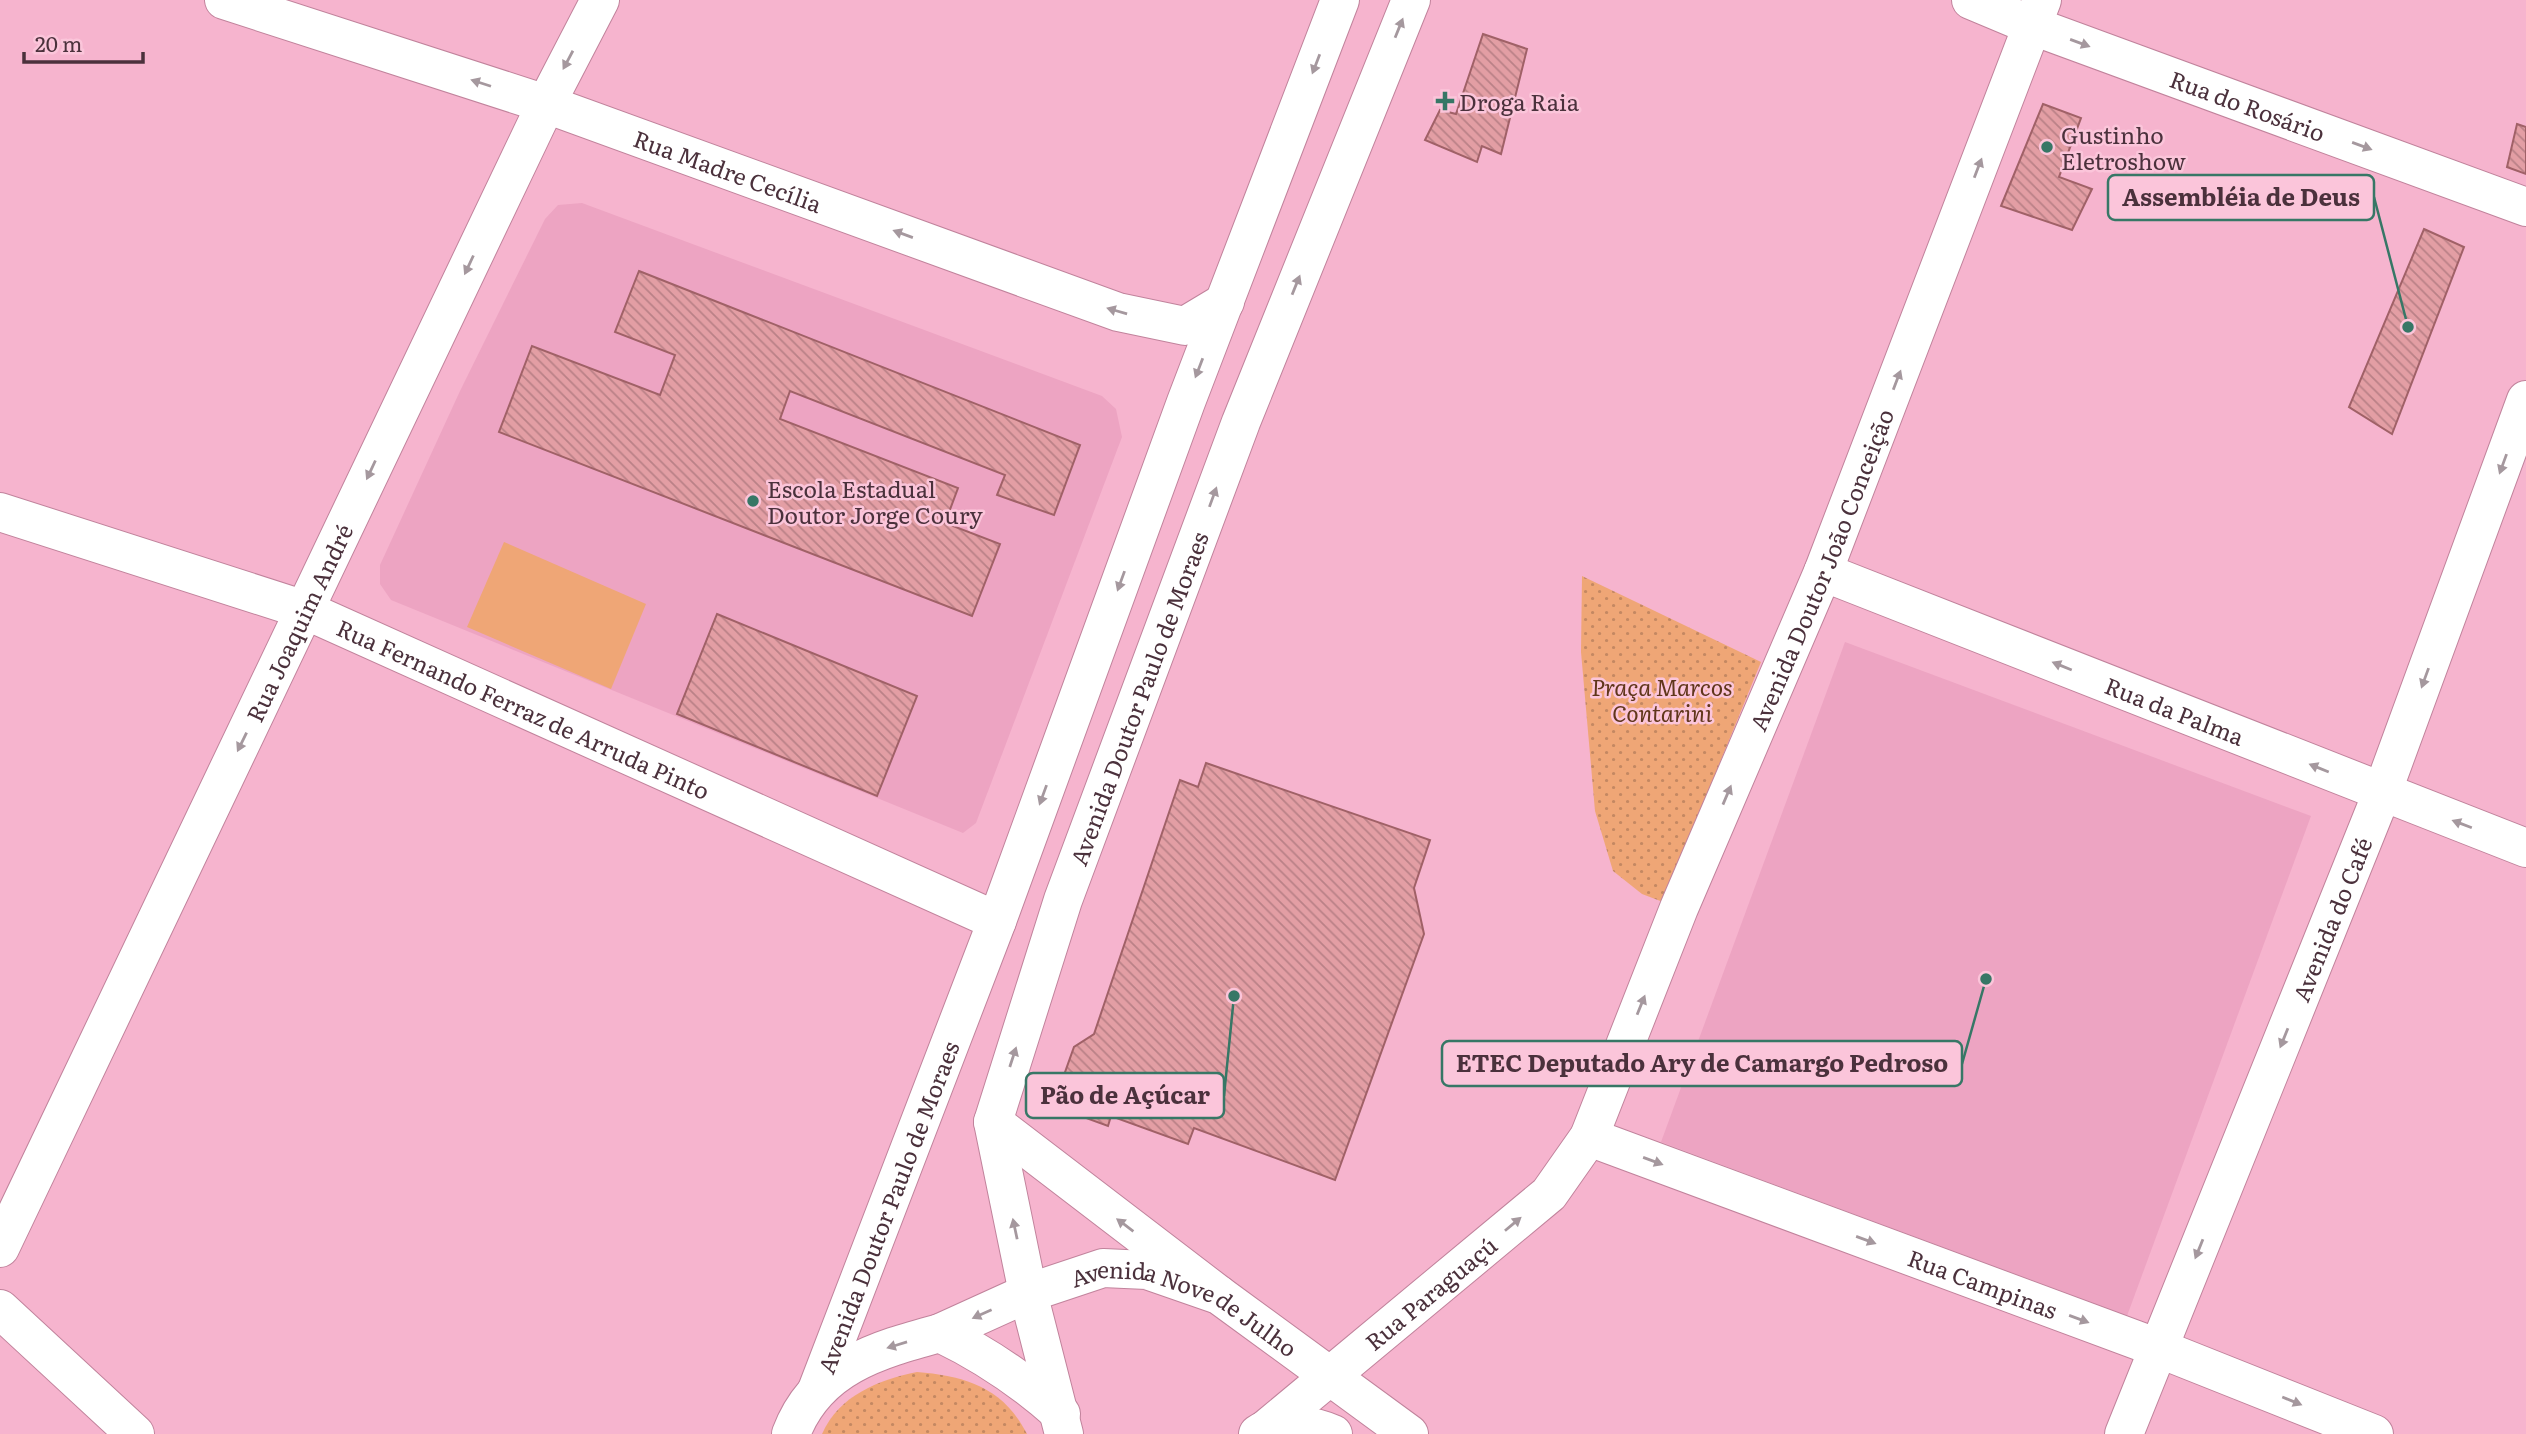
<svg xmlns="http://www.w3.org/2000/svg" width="2526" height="1434" font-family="Literata,serif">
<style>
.built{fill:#eda4c2}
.park{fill:url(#park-dots)}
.pitch{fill:#efa676}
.building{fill:url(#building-back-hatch);stroke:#a06167;stroke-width:2}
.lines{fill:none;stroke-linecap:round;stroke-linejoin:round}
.minor-casing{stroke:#c1839c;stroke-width:40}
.tertiary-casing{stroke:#c1839c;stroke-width:40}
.secondary-casing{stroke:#c1839c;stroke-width:40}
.minor{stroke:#fff;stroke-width:38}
.tertiary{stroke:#fff;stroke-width:38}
.secondary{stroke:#fff;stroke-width:38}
.oneway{fill:#a5989e}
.poi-dot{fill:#377766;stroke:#fbc5da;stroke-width:2.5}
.labels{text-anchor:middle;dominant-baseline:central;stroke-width:5;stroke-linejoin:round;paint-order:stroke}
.poi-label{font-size:23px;fill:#4b313c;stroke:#fbc5da;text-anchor:start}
.street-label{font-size:23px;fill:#4b313c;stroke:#fbc5da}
.park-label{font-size:23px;font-style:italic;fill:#60361a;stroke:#fbc5da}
.leader{fill:none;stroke:#377766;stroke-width:2.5}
.callout-dot{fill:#377766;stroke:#fbc5da;stroke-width:2.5}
.callout{fill:#fbc5da;stroke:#377766;stroke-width:2.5}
.callout-label{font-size:24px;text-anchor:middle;font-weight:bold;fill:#4b313c}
</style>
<defs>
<pattern id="park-dots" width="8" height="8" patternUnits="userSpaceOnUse" patternTransform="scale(1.75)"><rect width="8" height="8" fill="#efa676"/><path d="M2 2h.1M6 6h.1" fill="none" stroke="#c48862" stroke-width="1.8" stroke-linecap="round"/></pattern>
<pattern id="building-back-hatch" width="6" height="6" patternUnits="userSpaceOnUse" patternTransform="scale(1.75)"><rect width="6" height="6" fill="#e39ea4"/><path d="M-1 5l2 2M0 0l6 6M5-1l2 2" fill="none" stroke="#ba8187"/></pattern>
</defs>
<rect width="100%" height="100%" fill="#f6b4ce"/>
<!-- built -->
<g class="built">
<polygon points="582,203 1102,396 1116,409 1122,437 976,823 963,833 391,600 380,584 380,565 460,391 545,219 558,205"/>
<polygon points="1845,642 2311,816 2127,1316 1661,1142"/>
</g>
<!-- park -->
<g class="park">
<polygon points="1582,576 1761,662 1663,902 1642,894 1613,871 1595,811 1581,652"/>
<path d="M917 1372C965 1376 1003 1387 1027 1434H822C839 1395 879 1380 917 1372Z"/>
</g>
<!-- pitch -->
<polygon class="pitch" points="504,542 646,604 611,689 467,627"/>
<!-- building -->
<g class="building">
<polygon points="1483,34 1527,49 1501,154 1482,146 1477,162 1425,140 1440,110 1456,114"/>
<polygon points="2043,104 2081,118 2059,177 2092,189 2072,230 2001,206"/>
<polygon points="2517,124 2526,127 2526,174 2507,167"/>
<polygon points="2424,229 2464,247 2392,434 2349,407"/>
<polygon points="639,271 1080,445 1054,515 997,495 1005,475 790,391 780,419 958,488 945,523 1000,544 972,616 499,432 532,346 660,395 675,355 615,332"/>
<polygon points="717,614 917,696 877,796 677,714"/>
<polygon points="1206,763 1430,840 1414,888 1424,934 1335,1180 1194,1128 1188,1144 1111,1116 1108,1126 1053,1106 1074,1047 1094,1034 1180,780 1198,787"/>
</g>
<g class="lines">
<defs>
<g id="minor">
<path id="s1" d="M224 0 546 104 1118 312 1185 326 1225 302"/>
<path id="s2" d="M0 512 305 610 997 921"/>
<path id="s3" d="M1823 572 2526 848"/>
<path id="s4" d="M1589 1137 2158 1348 2374 1434"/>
<path id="s5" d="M0 1248 546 104 600 0"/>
<polyline points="0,1309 135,1434"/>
<path id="s6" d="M1265 1430 1549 1194 1589 1137 1679 908 1823 572 2042 0"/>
</g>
<g id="tertiary">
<path id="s7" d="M1971 0 2033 26 2526 207"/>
<path id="s8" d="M940 1333 1028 1293 1103 1268 1147 1270 1219 1295 1409 1434"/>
<path d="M1258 1434C1278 1420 1313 1425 1333 1434"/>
<path id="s9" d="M2124 1434 2382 793 2526 400"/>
</g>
<g id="secondary">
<polyline points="993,1122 1219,1295"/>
<path id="s10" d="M817 1390 997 921 1186 402 1340 0"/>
<path d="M791 1434C816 1367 877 1350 940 1333 986 1355 1023 1380 1061 1414"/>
<path id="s11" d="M1064 1434 1028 1293 993 1122 1063 900 1241 422 1411 0"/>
</g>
</defs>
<!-- minor casing -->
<use href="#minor" class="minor-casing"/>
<!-- tertiary casing -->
<use href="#tertiary" class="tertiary-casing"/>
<!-- secondary casing -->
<use href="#secondary" class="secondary-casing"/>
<!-- minor -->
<use href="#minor" class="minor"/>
<!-- tertiary -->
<use href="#tertiary" class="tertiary"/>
<!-- secondary -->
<use href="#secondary" class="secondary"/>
</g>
<!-- one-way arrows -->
<defs><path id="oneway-solid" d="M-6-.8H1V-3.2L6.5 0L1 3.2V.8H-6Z" transform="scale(1.75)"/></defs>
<g class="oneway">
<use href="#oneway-solid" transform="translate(1399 28) rotate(-68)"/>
<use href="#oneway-solid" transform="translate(2080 43) rotate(20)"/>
<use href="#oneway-solid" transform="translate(568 60) rotate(118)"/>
<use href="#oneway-solid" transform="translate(1316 64) rotate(111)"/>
<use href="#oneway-solid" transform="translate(481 83) rotate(-162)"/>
<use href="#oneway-solid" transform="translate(2362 146) rotate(20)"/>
<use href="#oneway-solid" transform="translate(1978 168) rotate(-69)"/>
<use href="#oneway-solid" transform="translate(903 234) rotate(-160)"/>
<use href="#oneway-solid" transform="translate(469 265) rotate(115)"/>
<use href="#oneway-solid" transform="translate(1296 285) rotate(-68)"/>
<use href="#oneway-solid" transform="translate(1117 311) rotate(-164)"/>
<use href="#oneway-solid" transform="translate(1199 368) rotate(111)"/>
<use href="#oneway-solid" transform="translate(1897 380) rotate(-69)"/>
<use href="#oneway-solid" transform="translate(2503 464) rotate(110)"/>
<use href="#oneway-solid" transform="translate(371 470) rotate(115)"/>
<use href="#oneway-solid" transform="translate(1213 497) rotate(-70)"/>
<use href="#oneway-solid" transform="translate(1121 581) rotate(110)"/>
<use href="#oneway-solid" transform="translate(2062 666) rotate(-158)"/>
<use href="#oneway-solid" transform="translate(2425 678) rotate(110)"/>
<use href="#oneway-solid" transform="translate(242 742) rotate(116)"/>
<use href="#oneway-solid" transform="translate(2319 768) rotate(-158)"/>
<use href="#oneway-solid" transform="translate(1043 795) rotate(110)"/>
<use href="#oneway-solid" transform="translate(1727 795) rotate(-67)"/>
<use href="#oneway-solid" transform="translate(2462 824) rotate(-159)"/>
<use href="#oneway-solid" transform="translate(1641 1005) rotate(-68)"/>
<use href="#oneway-solid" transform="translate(2284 1038) rotate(112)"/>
<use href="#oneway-solid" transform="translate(1013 1057) rotate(-72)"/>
<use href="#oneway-solid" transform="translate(1653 1161) rotate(20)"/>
<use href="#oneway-solid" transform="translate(1513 1224) rotate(-40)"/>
<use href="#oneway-solid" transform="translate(1125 1225) rotate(-143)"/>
<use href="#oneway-solid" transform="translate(1015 1229) rotate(-102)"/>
<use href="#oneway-solid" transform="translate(1866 1240) rotate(20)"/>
<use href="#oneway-solid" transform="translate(2199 1249) rotate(112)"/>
<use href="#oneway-solid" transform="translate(982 1314) rotate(156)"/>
<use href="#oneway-solid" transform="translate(2079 1319) rotate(20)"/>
<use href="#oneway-solid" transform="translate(897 1345) rotate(163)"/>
<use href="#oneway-solid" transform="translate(2292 1401) rotate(22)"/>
</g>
<!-- markers -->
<g class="poi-dot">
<path d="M1441.5 90.5h7v7h7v7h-7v7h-7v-7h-7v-7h7z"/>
<circle cx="2047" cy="147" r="7"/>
<circle cx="753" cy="501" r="7"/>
</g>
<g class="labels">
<!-- poi labels -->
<g class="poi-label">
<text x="1459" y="101">Droga Raia</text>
<text x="2061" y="134">Gustinho<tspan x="2061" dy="26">Eletroshow</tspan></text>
<text x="767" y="488">Escola Estadual<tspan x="767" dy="26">Doutor Jorge Coury</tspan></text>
</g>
<!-- street labels -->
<g class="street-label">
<text stroke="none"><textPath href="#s7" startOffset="296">Rua do Rosário</textPath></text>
<text stroke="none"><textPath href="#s1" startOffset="532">Rua Madre Cecília</textPath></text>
<text stroke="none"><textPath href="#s6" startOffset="1052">Avenida Doutor João Conceição</textPath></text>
<text stroke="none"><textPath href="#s5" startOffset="693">Rua Joaquim André</textPath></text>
<text stroke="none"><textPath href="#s11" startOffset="768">Avenida Doutor Paulo de Moraes</textPath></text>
<text stroke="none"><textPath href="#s2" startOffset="560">Rua Fernando Ferraz de Arruda Pinto</textPath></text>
<text stroke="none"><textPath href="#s3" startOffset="378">Rua da Palma</textPath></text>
<text stroke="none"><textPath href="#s9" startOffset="555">Avenida do Café</textPath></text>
<text stroke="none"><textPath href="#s10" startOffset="196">Avenida Doutor Paulo de Moraes</textPath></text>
<text stroke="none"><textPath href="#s4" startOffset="420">Rua Campinas</textPath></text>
<text stroke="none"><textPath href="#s6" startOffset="215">Rua Paraguaçú</textPath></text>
<text stroke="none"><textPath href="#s8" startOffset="266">Avenida Nove de Julho</textPath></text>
</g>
<!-- park labels -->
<g class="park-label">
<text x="1662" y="686">Praça Marcos<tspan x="1662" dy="26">Contarini</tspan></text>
</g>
</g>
<!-- callouts -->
<path class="leader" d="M2408 327L2374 197M1986 979L1962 1064M1234 996L1224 1096"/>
<g class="callout-dot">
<circle cx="2408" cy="327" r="7"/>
<circle cx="1986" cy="979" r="7"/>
<circle cx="1234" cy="996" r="7"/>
</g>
<g class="callout">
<rect x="2108" y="175" width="266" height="45" rx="7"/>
<rect x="1442" y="1041" width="520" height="45" rx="7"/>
<rect x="1026" y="1073" width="198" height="45" rx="7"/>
</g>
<g class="callout-label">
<text x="2241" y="206">Assembléia de Deus</text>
<text x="1702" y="1072">ETEC Deputado Ary de Camargo Pedroso</text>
<text x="1125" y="1104">Pão de Açúcar</text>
</g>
<!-- scale -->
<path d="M24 52v10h119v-10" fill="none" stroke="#4b313c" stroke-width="3.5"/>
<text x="35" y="52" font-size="21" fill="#4b313c" stroke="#fbc5da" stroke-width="5" paint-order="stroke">20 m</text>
</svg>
